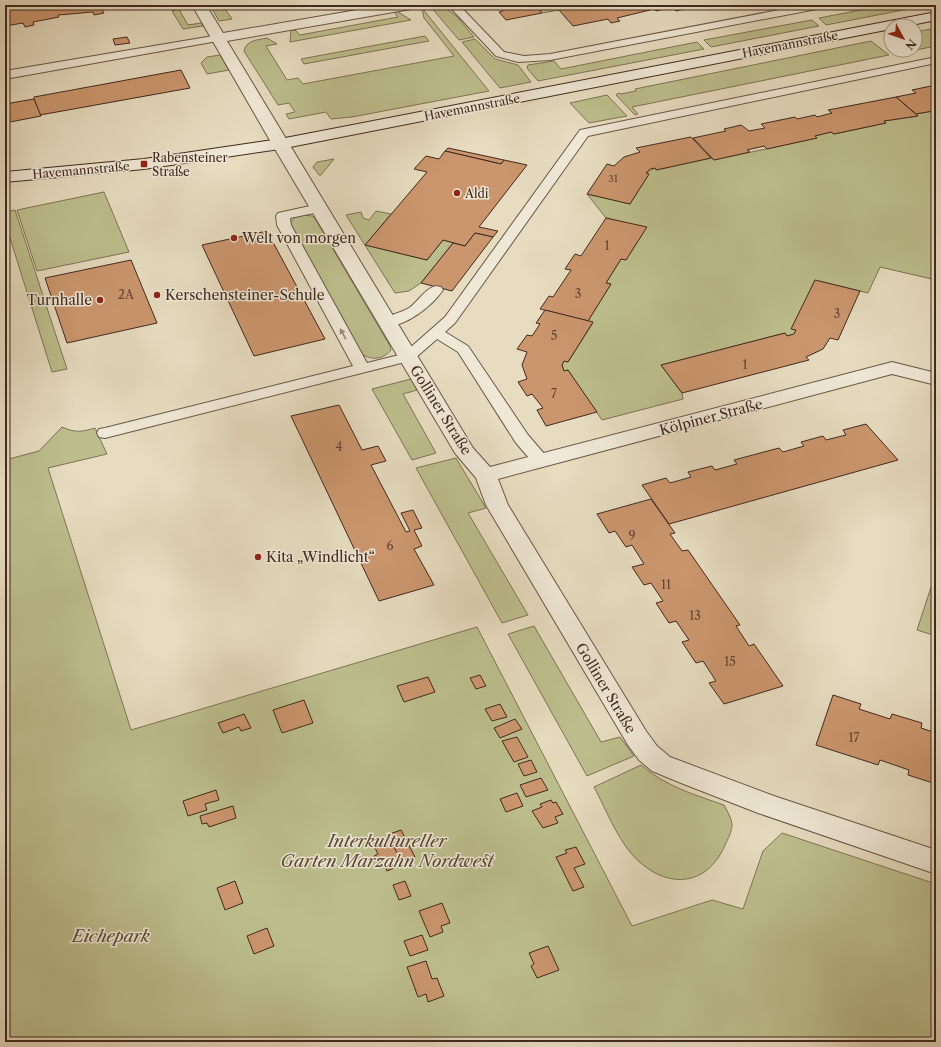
<svg xmlns="http://www.w3.org/2000/svg" width="941" height="1047" font-family="'Libre Caslon Text',serif">
<style>
.green{fill:#bdbe8d;stroke:#7f7456}
.building{fill:#cb966e;stroke:#41291f}
.lines{fill:none;stroke-linecap:round;stroke-linejoin:round}
.lane-casing{stroke:#6a5647;stroke-width:2}
.street-casing{stroke:#6a5647;stroke-width:2}
.secondary-casing{stroke:#41291f;stroke-width:2}
.lane{fill:#efe8d6;fill-rule:evenodd}
.street{fill:#efe8d6;fill-rule:evenodd}
.secondary{fill:#efe8d6;fill-rule:evenodd}
.oneway{fill:#98887a}
.poi-dot{fill:#8f2418;stroke:#efe8d6;stroke-width:1.5}
.labels{text-anchor:middle;dominant-baseline:central;stroke-width:3;stroke-linejoin:round;paint-order:stroke}
.far-number-label{font-size:10px;fill:#644433}
.far-street-label{font-size:12px;fill:#41291f;stroke:#efe8d6}
.far-poi-label{font-size:12px;fill:#41291f;stroke:#efe8d6;text-anchor:start}
.number-label{font-size:12px;fill:#644433}
.poi-label{font-size:14px;fill:#41291f;stroke:#efe8d6;text-anchor:start}
.street-label{font-size:14px;fill:#41291f;stroke:#efe8d6}
.near-park-label{font-size:17px;font-style:italic;fill:#5a4735;stroke:#efe8d6}
</style>
<rect width="100%" height="100%" fill="#e7dcc0"/>
<filter id="stains"><feTurbulence type="fractalNoise" baseFrequency=".005" numOctaves="4"/><feColorMatrix values="0 0 0 0 .2 0 0 0 0 .09 0 0 0 0 .02 0 0 0 .5 -.17"/></filter>
<radialGradient id="worn" r=".72"><stop offset=".6" stop-color="#630" stop-opacity="0"/><stop offset="1" stop-color="#630" stop-opacity=".3"/></radialGradient>
<!-- green -->
<g class="green">
<polygon points="210,5 222,5 232,19 219,21"/>
<polygon points="535,5 589,5 542,13"/>
<polygon points="887,5 929,5 826,25 819,18"/>
<path d="M430 6C454 7 459 20 474 37L459 40Z"/>
<path d="M422 8 489 91 352 117 331 119 326 112 289 119 286 114 295 112 289 103 278 105 244 51C246 40 258 40 267 38L277 44 266 46 287 80 298 78 303 84 454 56 424 18Z"/>
<polygon points="179,9 188,25 201,23 203,26 183,29 172,11"/>
<polygon points="394,12 398,12 411,20 290,42 291,30 295,30 300,35 398,17"/>
<polygon points="812,20 819,26 711,47 704,40"/>
<polygon points="936,28 936,46 896,54 892,50 915,50 915,32"/>
<polygon points="425,36 429,41 304,64 301,59"/>
<polygon points="475,39 495,59 518,65 531,82 500,88 462,42"/>
<polygon points="871,41 889,55 632,107 638,114 635,115 616,95 618,93 621,94 636,91 635,89"/>
<polygon points="697,42 704,49 538,81 527,68 528,65 554,61 561,69"/>
<polygon points="220,55 229,70 207,74 201,63 207,57"/>
<polygon points="607,95 627,116 589,123 570,103"/>
<polygon points="933,111 936,111 936,280 880,267 868,293 815,280 792,329 796,330 794,334 787,336 785,333 661,365 682,393 683,399 602,420 568,370 564,371 562,365 564,361 568,362 593,323 588,321 611,284 606,283 621,259 626,260 646,228 606,218 587,194 630,204 649,174 646,173 655,168 657,170 711,158 714,160 817,138 815,136 831,132 834,134 886,123 884,121 918,116 916,114"/>
<polygon points="334,159 321,175 319,175 313,167 317,162"/>
<polygon points="104,192 129,252 37,271 17,210"/>
<polygon points="15,210 67,369 52,372 5,222 5,212"/>
<polygon points="376,211 391,214 365,245 427,260 443,240 453,243 421,283 409,291 395,293 346,215 361,212 363,218 369,220"/>
<path d="M302 215 312 216 314 217 390 346 391 350C384 359 372 361 362 354L290 223 294 218Z"/>
<polygon points="411,379 417,390 403,394 436,453 412,460 372,389"/>
<path d="M62 427C76 433 81 432 95 428L107 454 48 468 131 730 477 627 632 926 712 900 743 909 763 851 782 833 936 884V1042H5V460L39 451Z"/>
<polygon points="456,458 486,508 468,513 528,615 502,623 416,468"/>
<polygon points="935,575 936,576 936,636 917,630"/>
<polygon points="534,626 601,742 620,737 634,756 587,776 508,634"/>
<path d="M641 765C665 786 695 795 724 805 727 811 732 819 732 825 732 831 728 839 725 845 709 883 673 890 642 864 620 847 607 811 594 787Z"/>
</g>
<!-- building -->
<g class="building">
<polygon points="37,5 132,5 102,10 104,13 94,15 93,12 58,15 59,17 33,22 34,25 25,27 23,23 5,26 5,10"/>
<polygon points="497,5 535,5 542,13 506,20 499,12 503,11"/>
<polygon points="589,5 686,5 680,6 684,9 676,11 672,7 656,11 654,9 617,18 620,21 611,23 608,19 573,26 559,10"/>
<polygon points="127,37 130,43 115,45 113,39"/>
<polygon points="181,70 190,88 40,115 34,99 34,97"/>
<polygon points="936,85 936,111 933,111 916,114 896,97 916,93 912,90"/>
<polygon points="896,97 918,116 884,121 886,123 834,134 831,132 815,136 817,138 767,149 764,146 747,150 750,152 714,160 693,138 726,131 724,129 741,125 749,131 765,128 761,124 795,117 797,119 815,115 817,117 832,113 828,110"/>
<polygon points="34,99 41,116 5,123 5,104"/>
<polygon points="691,137 711,158 656,170 655,168 650,169 646,173 649,174 630,204 587,194 607,164 614,166 624,157 640,152 636,148"/>
<polygon points="448,148 504,160 501,164 445,151"/>
<polygon points="445,151 501,164 504,160 527,165 479,227 498,231 493,237 475,233 465,246 443,240 427,260 365,245 427,172 414,169 426,156 439,159"/>
<polygon points="606,218 647,227 626,260 621,259 606,283 611,284 588,321 540,309 549,296 553,297 571,270 565,269 575,254 581,256"/>
<polygon points="267,231 325,339 254,356 202,245"/>
<polygon points="475,233 493,237 452,291 421,283 453,243 465,246"/>
<polygon points="131,260 157,323 67,343 45,278"/>
<polygon points="815,280 860,291 838,340 830,338 823,349 806,357 809,360 682,393 661,365 785,333 787,336 794,334 796,330 791,329"/>
<polygon points="545,310 593,322 568,362 564,361 562,365 564,371 568,370 597,412 546,426 537,410 543,408 532,394 527,396 518,382 527,379 522,365 527,352 517,349 527,335 532,336 540,324 536,323"/>
<polygon points="339,405 362,450 378,446 386,461 371,465 406,532 410,531 401,513 413,510 422,528 414,530 422,546 414,549 434,585 379,601 291,416"/>
<polygon points="866,424 898,460 669,524 642,485 666,478 670,483 691,477 688,472 712,466 715,470 737,464 734,460 779,448 783,452 804,446 801,442 823,436 826,440 846,435 843,430"/>
<polygon points="651,499 675,533 670,534 682,551 688,550 740,625 736,626 749,646 754,644 783,686 724,704 709,683 716,681 703,661 696,663 682,642 689,640 676,621 669,623 656,603 663,601 651,583 644,585 632,567 644,564 632,545 626,547 615,531 609,533 597,514"/>
<polygon points="480,675 486,686 476,689 470,678"/>
<polygon points="428,677 435,692 404,702 397,686"/>
<polygon points="833,695 861,704 859,709 890,719 892,714 922,723 921,728 936,733 936,784 908,775 909,770 880,760 878,765 816,745"/>
<polygon points="304,700 313,723 282,733 273,710"/>
<polygon points="500,704 507,717 492,721 485,709"/>
<polygon points="244,714 251,728 241,731 239,727 223,733 218,723"/>
<polygon points="515,719 522,729 500,738 494,728"/>
<polygon points="517,737 528,757 514,762 502,741"/>
<polygon points="531,760 537,772 524,776 518,764"/>
<polygon points="541,778 548,790 526,797 520,785"/>
<polygon points="216,790 219,800 205,804 207,810 188,816 183,801"/>
<polygon points="517,793 523,806 506,812 500,799"/>
<polygon points="551,800 553,803 556,802 563,814 555,817 558,823 543,828 532,811 542,807 540,804"/>
<polygon points="233,806 236,818 209,827 207,823 202,824 200,816"/>
<polygon points="401,830 415,857 401,862 387,835"/>
<polygon points="389,838 403,864 387,871 385,866 380,868 374,856 378,854 373,844"/>
<polygon points="576,847 585,864 574,868 584,887 573,891 556,857 567,853 565,850"/>
<polygon points="235,881 243,903 225,910 217,888"/>
<polygon points="405,881 411,896 399,900 393,885"/>
<polygon points="442,903 450,923 441,926 443,932 430,937 419,911"/>
<polygon points="267,928 274,946 254,954 247,936"/>
<polygon points="422,935 428,950 410,956 404,941"/>
<polygon points="548,946 559,970 537,978 531,966 534,964 529,953"/>
<polygon points="426,961 432,979 437,978 444,996 428,1002 426,994 418,997 407,967"/>
</g>
<g class="lines">
<defs>
<g id="lane">
<polygon points="448,5 459,5 504,52 524,56 550,54 805,5 827,5 822,8 550,60 518,62 496,56"/>
<polygon points="219,35 223,36 225,38 223,40 5,79 5,71"/>
<polygon points="936,57 936,63 588,136 455,323 445,332 468,346 528,435 547,457 549,461 547,465 541,466 535,465 516,443 458,352 437,339 413,360 105,438 99,437 97,433 99,429 105,428 353,366 277,225 276,216 278,213 319,204 324,205 326,208 324,211 290,218 291,225 367,363 403,354 445,317 580,130"/>
<path d="M436 286 441 287 443 290C432 306 403 330 382 325L380 322C384 316 401 313 409 308 418 302 425 288 436 286Z"/>
</g>
<polygon id="street" points="192,5 206,5 223,33 386,5 418,5 416,8 411,9 227,41 473,448 490,467 892,362 936,373 936,385 892,374 498,479 508,505 646,731 657,746 670,757 774,796 936,850 936,874 758,813 681,783 652,771 639,760 628,745 486,505 476,478 455,453 272,144"/>
<polygon id="secondary" points="936,12 936,20 907,26 891,26 891,29 280,149 144,169 5,182 5,172 144,159 280,139"/>
</defs>
<!-- lane casing -->
<use href="#lane" class="lane-casing"/>
<!-- street casing -->
<use href="#street" class="street-casing"/>
<!-- secondary casing -->
<use href="#secondary" class="secondary-casing"/>
<!-- lane -->
<use href="#lane" class="lane"/>
<!-- street -->
<use href="#street" class="street"/>
<!-- secondary -->
<use href="#secondary" class="secondary"/>
</g>
<!-- one-way arrows -->
<defs><path id="oneway-solid" d="M-6-.8H1V-3.2L6.5 0L1 3.2V.8H-6Z"/></defs>
<use class="oneway" href="#oneway-solid" transform="translate(343 334) rotate(-119)"/>
<!-- markers -->
<g class="poi-dot">
<rect x="140" y="160" width="8" height="8" rx="2"/>
<circle cx="457" cy="193" r="4"/>
<circle cx="234" cy="238" r="4"/>
<circle cx="157" cy="295" r="4"/>
<circle cx="100" cy="300" r="4"/>
<circle cx="258" cy="557" r="4"/>
</g>
<g class="labels">
<!-- far-number labels -->
<g class="far-number-label">
<text x="613" y="178">31</text>
</g>
<!-- far-street labels -->
<g class="far-street-label">
<text transform="translate(790 44) rotate(-11)">Havemannstraße</text>
<text transform="translate(472 107) rotate(-11)">Havemannstraße</text>
<text transform="translate(81 170) rotate(-5)">Havemannstraße</text>
</g>
<!-- far-poi labels -->
<g class="far-poi-label">
<text x="152" y="157">Rabensteiner<tspan x="152" dy="14">Straße</tspan></text>
<text x="465" y="193">Aldi</text>
</g>
<!-- number labels -->
<g class="number-label">
<text x="607" y="245">1</text>
<text x="578" y="293">3</text>
<text x="126" y="294">2A</text>
<text x="837" y="313">3</text>
<text x="554" y="335">5</text>
<text x="745" y="364">1</text>
<text x="554" y="393">7</text>
<text x="339" y="446">4</text>
<text x="632" y="535">9</text>
<text x="390" y="545">6</text>
<text x="666" y="584">11</text>
<text x="695" y="615">13</text>
<text x="730" y="661">15</text>
<text x="854" y="737">17</text>
</g>
<!-- poi labels -->
<g class="poi-label">
<text x="242" y="238">Welt von morgen</text>
<text x="165" y="295">Kerschensteiner-Schule</text>
<text x="92" y="300" text-anchor="end">Turnhalle</text>
<text x="266" y="557">Kita „Windlicht“</text>
</g>
<!-- street labels -->
<g class="street-label">
<text transform="translate(441 410) rotate(58)">Golliner Straße</text>
<text transform="translate(711 417) rotate(-15)">Kölpiner Straße</text>
<text transform="translate(606 688) rotate(59)">Golliner Straße</text>
</g>
<!-- near-park labels -->
<g class="near-park-label">
<text x="387" y="841">Interkultureller<tspan x="387" dy="20">Garten Marzahn Nordwest</tspan></text>
<text x="111" y="936">Eichepark</text>
</g>
</g>
<!-- margin -->
<rect width="941" height="1047" fill="none" stroke="#e7dcc0" stroke-width="20"/>
<rect x="6" y="6" width="929" height="1035" fill="none" stroke="#41291f" stroke-width="2"/>
<rect x="10" y="10" width="921" height="1027" fill="none" stroke="#41291f"/>
<!-- north arrow -->
<g transform="translate(903 38) rotate(130)"><circle r="19" fill="#efe8d6" stroke="#a99c8d"/>
<path d="M0-3L7 15L0 10L-7 15Z" fill="#8f2418"/>
<text y="-6" font-size="11" font-weight="bold" text-anchor="middle" fill="#41291f">N</text>
</g>
<rect width="100%" height="100%" filter="url(#stains)"/>
<rect width="100%" height="100%" fill="url(#worn)"/>
</svg>
